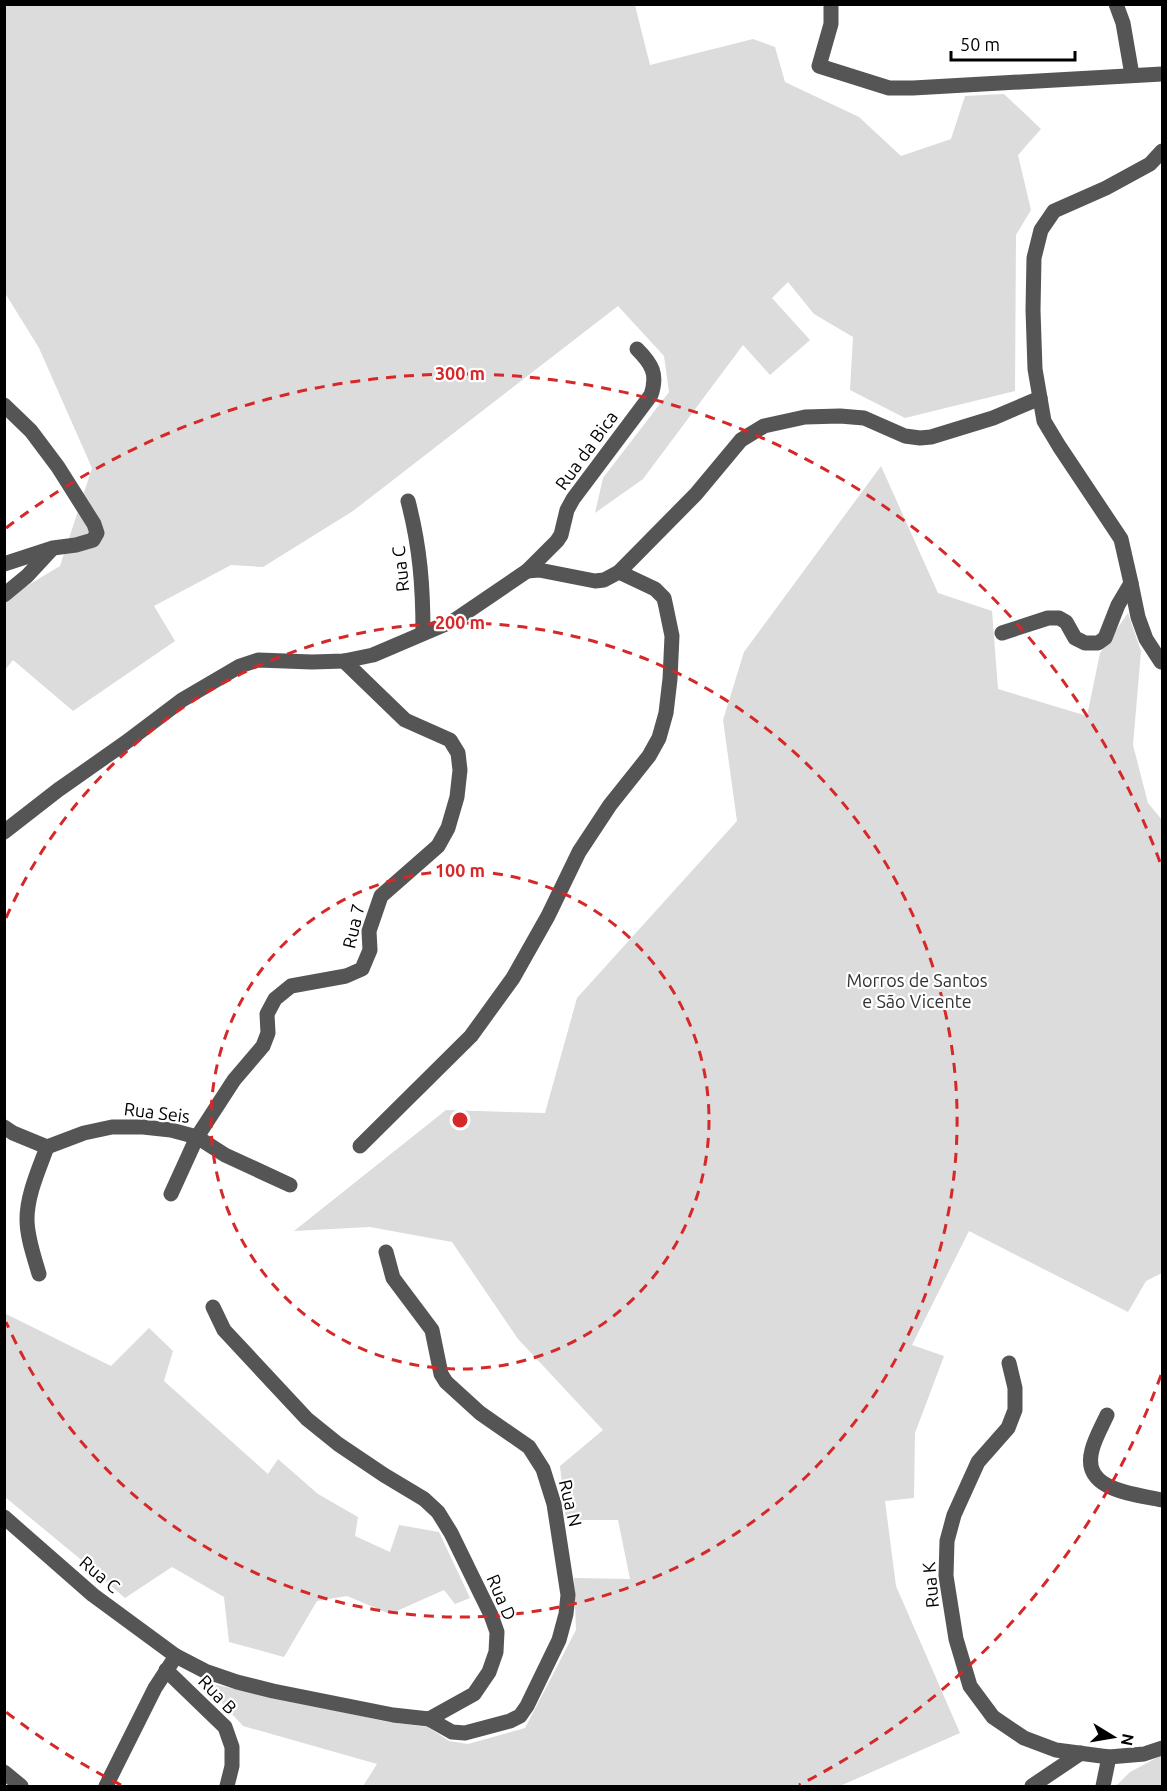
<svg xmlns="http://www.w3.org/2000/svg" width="1167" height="1791" font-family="Ubuntu,sans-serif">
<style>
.green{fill:#dcdcdc}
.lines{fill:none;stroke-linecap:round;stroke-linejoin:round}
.minor{stroke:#555;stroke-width:15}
.ring{fill:none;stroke:#d62828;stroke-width:3;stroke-dasharray:10 8}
.labels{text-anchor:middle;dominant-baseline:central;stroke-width:4.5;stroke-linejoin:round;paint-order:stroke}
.street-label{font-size:18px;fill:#000;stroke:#fff}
.park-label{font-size:18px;fill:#333;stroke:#fff}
.centre{fill:#d62828;stroke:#fff;stroke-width:3}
.ring-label{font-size:18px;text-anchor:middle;font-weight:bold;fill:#d62828;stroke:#fff;stroke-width:4.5;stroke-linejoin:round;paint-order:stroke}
</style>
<rect width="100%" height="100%" fill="#fff"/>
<!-- green -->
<g class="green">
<polygon points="5,5 635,5 650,65 753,39 775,47 785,82 859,117 901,156 951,139 965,96 1004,94 1041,129 1018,155 1031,210 1016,235 1015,391 905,418 850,390 853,337 814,314 788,282 772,298 810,340 770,375 743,345 643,479 595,513 603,478 669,392 664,356 618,306 353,511 263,567 231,565 154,606 175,641 73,711 13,660 5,670 5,599 60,566 92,468 39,348 5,293"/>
<polygon points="881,466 938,593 992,611 998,689 1087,716 1100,653 1128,613 1141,651 1133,745 1148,803 1162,820 1162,1273 1146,1281 1128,1312 969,1231 912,1345 944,1356 915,1433 914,1498 885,1501 896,1586 960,1733 840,1786 363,1786 377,1764 243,1726 203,1682 388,1722 428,1727 449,1741 468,1744 525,1728 576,1630 574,1578 630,1579 618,1520 566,1520 560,1466 603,1430 518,1339 452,1242 370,1227 294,1231 446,1110 545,1113 577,998 737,821 723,720 744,652"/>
<polygon points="4,1313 111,1366 149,1328 173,1351 164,1381 268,1474 278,1459 318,1494 358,1517 355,1536 390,1552 399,1525 439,1532 470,1598 455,1604 444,1590 390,1614 347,1596 317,1601 284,1657 229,1642 224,1597 172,1567 125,1598 79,1558 5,1497"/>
<polygon points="1162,1755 1162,1786 1116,1786 1130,1772"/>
</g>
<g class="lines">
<!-- minor -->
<g class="minor">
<polyline points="831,4 831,24 819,66 889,88 913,88 1162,74"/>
<polyline points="1116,4 1123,23 1132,75"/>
<polyline points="4,405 31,431 58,467 94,524 97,533 93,540 76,545 53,548 4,564"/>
<path d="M408 501C420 547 423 586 423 633"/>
<polyline points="527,571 539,570 595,581 604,580 619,572 696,494 741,440 764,426 805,417 840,416 864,418 905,436 920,438 931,437 993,418 1040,398 1035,369 1033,310 1034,258 1041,230 1054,211 1106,188 1150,164 1162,151"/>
<polyline points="1131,583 1138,617 1146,639 1161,662"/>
<polyline points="4,595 27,576 52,549"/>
<polyline points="1002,633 1048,618 1059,618 1066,622 1075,638 1085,643 1098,643 1105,638 1118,605 1131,583 1121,539 1059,446 1044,421 1040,398"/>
<path d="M4 832 58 790 125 743 182 700 240 666 258 660 312 662 344 661 373 655 455 620 527 571 557 541 561 535 567 510 573 499 651 395C658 374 652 364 637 349"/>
<polyline points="4,1127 13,1133 47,1147 84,1133 112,1127 143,1127 171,1130 197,1137 225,1155 290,1185"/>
<polyline points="360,1146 471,1036 513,978 548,916 579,852 610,805 649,756 659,738 666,713 670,679 672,636 666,607 664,598 655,589 619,572"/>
<polyline points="171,1194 197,1137 234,1080 263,1046 268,1033 267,1014 275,999 291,986 346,976 362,969 370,950 369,931 381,896 438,846 448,828 457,797 460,770 458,753 450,740 405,720 344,661"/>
<polyline points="386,1252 393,1278 432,1330 441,1374 446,1382 480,1413 529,1447 543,1469 554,1504 568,1595 566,1614 559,1640 527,1706 520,1716 510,1721 465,1733 452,1732 429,1719"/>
<path d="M39 1274C34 1256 27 1238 27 1219 27 1195 39 1169 47 1147"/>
<polyline points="1009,1363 1015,1388 1015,1410 1008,1428 978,1462 954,1515 947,1541 946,1576 956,1639 970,1686 993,1717 1024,1738 1056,1750 1109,1757 1144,1754 1162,1748"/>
<path d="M1107 1415C1102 1426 1095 1438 1092 1450 1081 1491 1135 1494 1162 1500"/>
<polyline points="4,1517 93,1595 176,1656 205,1671 237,1682 273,1691 393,1715 429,1719 474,1694 489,1672 496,1652 497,1632 491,1615 451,1533 438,1512 424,1499 384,1475 338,1444 307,1419 224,1330 213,1307"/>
<polyline points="166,1670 225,1727 232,1747 232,1766 227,1786"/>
<polyline points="4,1772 21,1786"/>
<polyline points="106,1786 155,1688 176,1656"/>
<polyline points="1032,1786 1081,1753"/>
<polyline points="1103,1786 1109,1757"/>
</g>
</g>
<!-- distance rings -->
<g class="ring">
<circle cx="460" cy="1120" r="249"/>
<path d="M6 918A497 497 0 1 1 6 1322"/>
<path d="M1161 1375A746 746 0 0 1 799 1785M121 1785A746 746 0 0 1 6 1712M6 528A746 746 0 0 1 1161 865"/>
</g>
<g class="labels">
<!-- street labels -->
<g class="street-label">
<text transform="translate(586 450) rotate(-54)">Rua da Bica</text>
<text transform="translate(400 569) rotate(-96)">Rua C</text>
<text transform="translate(353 926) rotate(-77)">Rua 7</text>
<text transform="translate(157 1112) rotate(7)">Rua Seis</text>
<text transform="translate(571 1503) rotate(77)">Rua N</text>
<text transform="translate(100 1574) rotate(40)">Rua C</text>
<text transform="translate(930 1585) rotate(-95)">Rua K</text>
<text transform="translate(502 1597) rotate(67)">Rua D</text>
<text transform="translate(218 1694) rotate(46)">Rua B</text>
</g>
<!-- park labels -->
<g class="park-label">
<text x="917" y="980">Morros de Santos<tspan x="917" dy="21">e São Vicente</tspan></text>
</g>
</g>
<circle cx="460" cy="1120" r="9" class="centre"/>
<g class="ring-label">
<text x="460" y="380">300 m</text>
<text x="460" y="629">200 m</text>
<text x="460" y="877">100 m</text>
</g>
<!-- border -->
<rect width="1167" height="1791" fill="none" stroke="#000000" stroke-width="12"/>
<!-- north arrow -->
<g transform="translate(1113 1737) rotate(101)" stroke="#ffffff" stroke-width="4.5" paint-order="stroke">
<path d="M0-4.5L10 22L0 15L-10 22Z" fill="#000000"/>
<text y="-9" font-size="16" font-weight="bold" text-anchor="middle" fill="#000000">N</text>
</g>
<!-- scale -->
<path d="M951 51v9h124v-9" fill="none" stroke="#000000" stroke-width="3"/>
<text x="960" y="51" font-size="18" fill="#000000" stroke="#ffffff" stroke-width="4.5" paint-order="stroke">50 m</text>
</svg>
